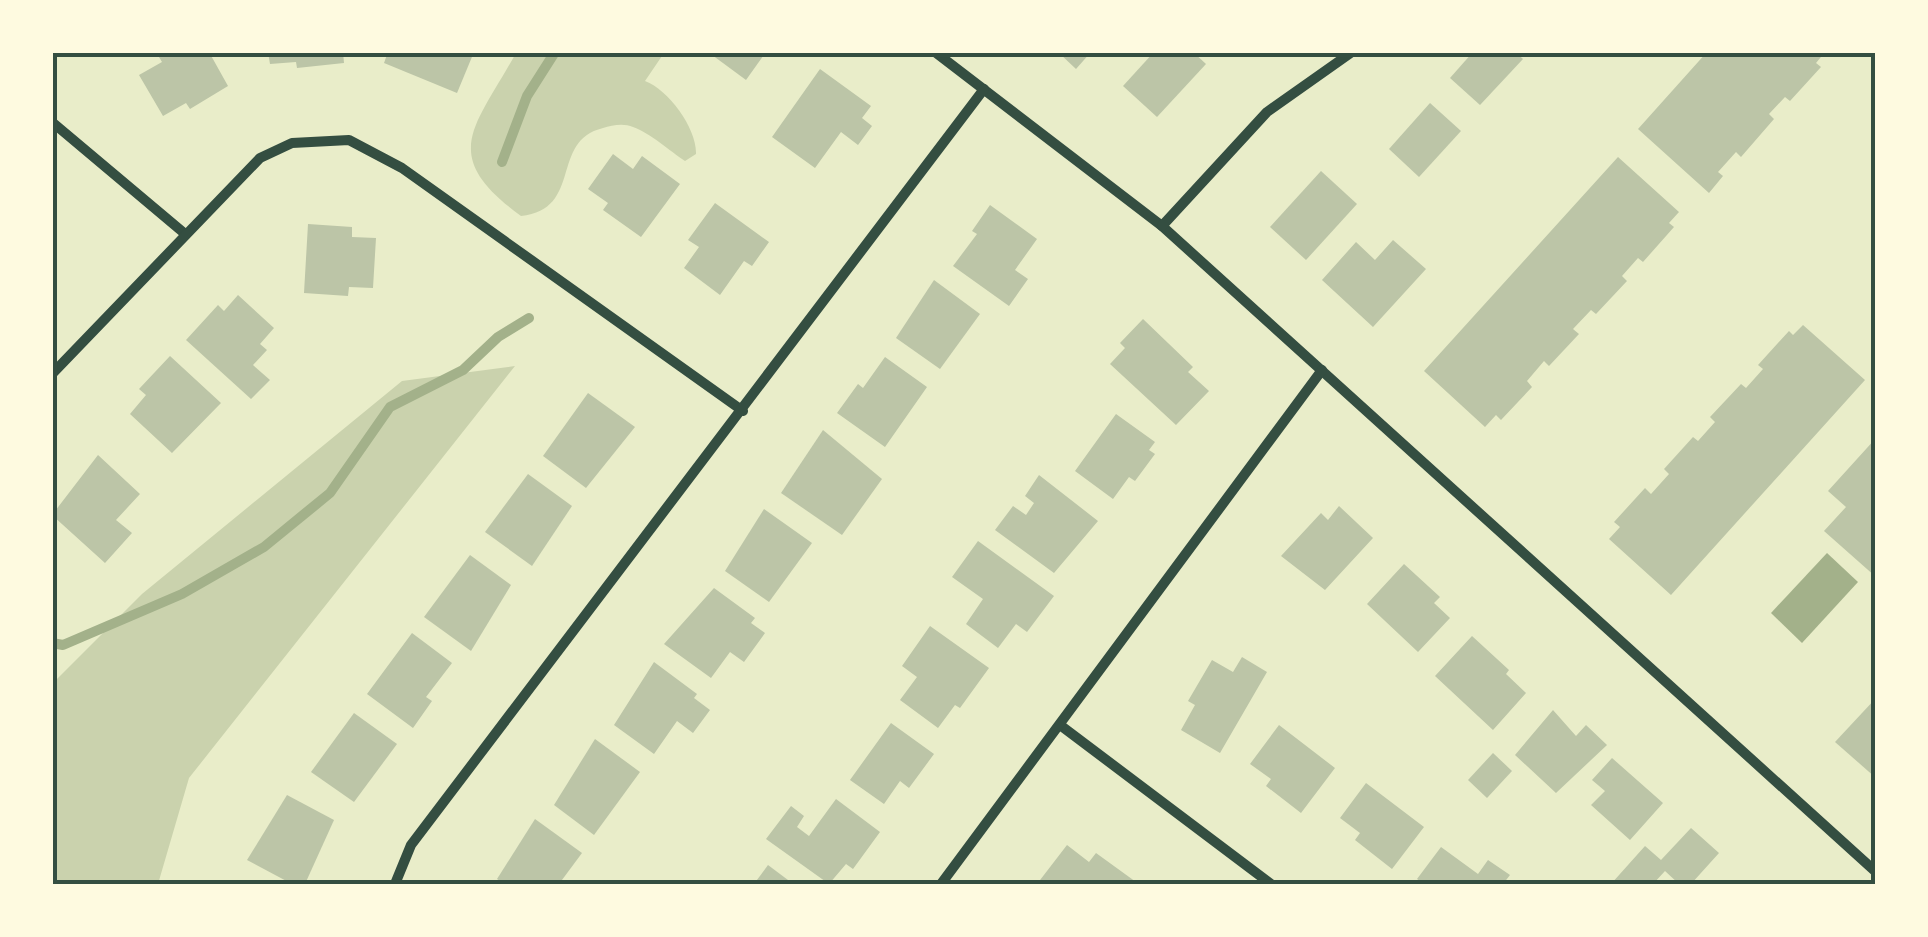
<svg xmlns="http://www.w3.org/2000/svg" width="1928" height="937" font-family="'Space Grotesk',sans-serif">
<style>
.green{fill:#cad2ad}
.water{fill:#a3b18a}
.lines{fill:none;stroke-linecap:round;stroke-linejoin:round}
.stream{stroke:#a3b18a;stroke-width:10}
.building{fill:#bcc5a7}
.minor{stroke:#344e41;stroke-width:10}
.neatline{fill:none;stroke:#344e41;stroke-width:4}
</style>
<rect width="100%" height="100%" fill="#e9edc9"/>
<!-- green -->
<g class="green">
<path d="M516 53H664L645 81C669 90 697 129 696 154L685 161C670 151 650 133 633 127 624 123 612 125 603 128 549 141 584 209 521 216 438 155 474 129 516 53Z"/>
<polygon points="515,366 189,778 158,884 53,884 53,683 142,594 402,381"/>
</g>
<!-- water -->
<polygon class="water" points="1827,553 1858,582 1802,643 1771,613"/>
<g class="lines">
<!-- stream -->
<g class="stream">
<polyline points="502,162 527,96 555,52"/>
<polyline points="52,643 63,645 182,594 264,547 330,493 390,407 463,370 498,337 529,318"/>
</g>
</g>
<!-- building -->
<g class="building">
<polygon points="156,52 209,52 228,86 190,109 186,103 163,116 139,75 162,62"/>
<polygon points="268,52 343,52 344,63 297,68 296,62 270,64"/>
<polygon points="388,52 474,52 457,93 384,63"/>
<polygon points="708,52 766,52 746,80"/>
<polygon points="1058,52 1091,52 1076,69"/>
<polygon points="1154,52 1193,52 1206,64 1157,117 1123,86"/>
<polygon points="1473,52 1515,52 1523,59 1480,105 1450,78"/>
<polygon points="1707,52 1825,52 1816,63 1821,67 1790,101 1785,97 1769,114 1774,119 1741,157 1736,152 1718,172 1723,176 1709,193 1638,129"/>
<polygon points="820,69 871,106 862,118 872,126 858,145 841,132 815,168 772,137"/>
<polygon points="1430,103 1461,131 1419,177 1389,149"/>
<polygon points="613,154 633,169 642,156 680,184 641,237 603,210 608,203 588,189"/>
<polygon points="1618,157 1679,212 1669,223 1674,227 1643,262 1638,258 1622,276 1627,281 1596,314 1591,310 1573,329 1579,334 1549,366 1544,361 1527,381 1532,387 1501,420 1496,415 1485,427 1424,371"/>
<polygon points="1321,171 1357,204 1306,260 1270,227"/>
<polygon points="715,203 769,242 752,266 744,261 720,295 684,268 699,247 688,240"/>
<polygon points="990,205 1037,239 1015,270 1028,279 1009,306 953,266 977,234 972,231"/>
<polygon points="308,224 352,227 352,237 376,238 373,288 349,287 348,296 304,293"/>
<polygon points="1393,240 1426,269 1373,327 1322,280 1356,242 1375,260"/>
<polygon points="934,280 980,314 940,369 896,338"/>
<polygon points="238,295 274,328 260,344 267,350 253,365 270,380 251,399 186,340 218,305 224,311"/>
<polygon points="1143,319 1193,367 1188,372 1209,391 1176,425 1110,364 1125,348 1120,343"/>
<polygon points="1803,325 1865,380 1671,595 1609,539 1620,527 1614,522 1645,488 1651,494 1669,474 1664,469 1693,437 1698,441 1715,422 1710,417 1741,384 1746,388 1763,369 1758,365 1789,331 1793,335"/>
<polygon points="170,356 221,403 172,453 130,414 146,395 139,389"/>
<polygon points="885,357 927,387 885,447 837,413 858,384 863,388"/>
<polygon points="588,393 635,427 586,488 543,456"/>
<polygon points="1116,414 1155,442 1149,450 1155,454 1135,481 1129,477 1113,499 1075,471"/>
<polygon points="823,430 882,479 842,535 781,493"/>
<polygon points="1876,438 1876,577 1824,531 1846,507 1828,491"/>
<polygon points="98,455 140,494 116,520 132,533 105,563 52,515"/>
<polygon points="528,474 572,506 532,566 485,532"/>
<polygon points="1039,475 1098,521 1054,573 995,530 1013,506 1026,515 1034,503 1025,496"/>
<polygon points="1339,506 1373,538 1325,590 1281,556 1321,513 1328,520"/>
<polygon points="764,509 812,543 769,602 725,571"/>
<polygon points="978,541 1054,596 1027,632 1016,624 998,648 966,624 983,599 952,577"/>
<polygon points="470,555 511,585 471,651 424,617"/>
<polygon points="1404,564 1440,597 1434,603 1450,618 1418,652 1367,604"/>
<polygon points="714,588 755,618 751,623 765,633 744,662 730,652 711,678 664,644"/>
<polygon points="930,626 989,668 960,708 955,705 938,728 900,700 917,677 902,666"/>
<polygon points="412,633 452,663 426,697 432,701 413,728 367,694"/>
<polygon points="1472,636 1509,670 1506,674 1526,693 1493,730 1435,676"/>
<polygon points="1242,657 1267,672 1220,753 1181,730 1195,705 1188,701 1212,660 1233,672"/>
<polygon points="654,662 697,694 694,698 710,710 693,733 677,721 654,754 614,725"/>
<polygon points="1876,698 1876,778 1835,742"/>
<polygon points="1553,710 1576,736 1586,725 1607,745 1556,793 1515,755"/>
<polygon points="354,713 397,744 354,802 311,772"/>
<polygon points="891,723 934,754 909,788 900,781 884,804 850,780"/>
<polygon points="1279,725 1335,768 1301,813 1266,786 1271,779 1250,764"/>
<polygon points="595,739 640,772 594,835 554,805"/>
<polygon points="1493,753 1512,771 1487,798 1468,780"/>
<polygon points="1612,758 1663,803 1630,840 1591,805 1605,791 1592,780"/>
<polygon points="1366,783 1424,827 1392,869 1355,840 1360,833 1340,818"/>
<polygon points="287,795 334,820 305,884 292,884 247,860"/>
<polygon points="836,799 880,832 853,869 846,864 829,884 766,839 791,806 804,816 797,827 809,836"/>
<polygon points="535,819 582,853 559,884 504,884 497,879"/>
<polygon points="1691,828 1719,853 1691,884 1679,884 1665,871 1653,884 1611,884 1645,846 1661,860"/>
<polygon points="1067,845 1089,862 1096,853 1136,882 1037,884"/>
<polygon points="1441,847 1478,874 1488,860 1510,875 1503,884 1424,884 1417,879"/>
<polygon points="768,865 788,880 785,884 754,884"/>
</g>
<g class="lines">
<!-- minor -->
<g class="minor">
<polyline points="935,52 1162,226 1876,872"/>
<polyline points="52,122 184,233"/>
<polyline points="1162,226 1267,112 1352,52"/>
<polyline points="52,374 260,158 292,143 349,140 402,168 743,411"/>
<polyline points="1060,725 1271,884"/>
<polyline points="395,884 411,845 984,89"/>
<polyline points="941,884 1322,370"/>
</g>
</g>
<!-- border -->
<rect width="1928" height="937" fill="none" stroke="#fefae0" stroke-width="110"/>
<rect x="55" y="55" width="1818" height="827" class="neatline"/>
</svg>
